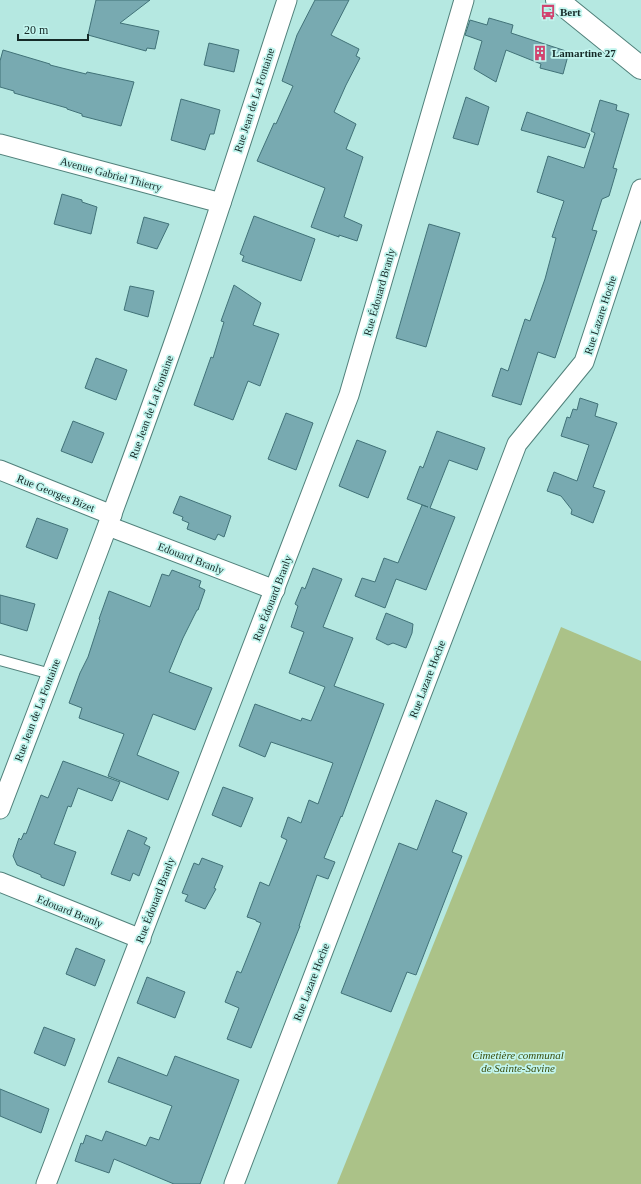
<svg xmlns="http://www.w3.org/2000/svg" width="641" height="1184" font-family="'Times New Roman',serif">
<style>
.green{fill:#abc288}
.building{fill:#78aab1;stroke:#417278}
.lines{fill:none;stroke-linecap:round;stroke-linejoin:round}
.service-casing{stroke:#51817b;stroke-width:12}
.minor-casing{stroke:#51817b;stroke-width:21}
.tertiary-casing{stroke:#51817b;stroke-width:24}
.service{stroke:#fff;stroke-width:10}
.minor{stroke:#fff;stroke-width:19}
.tertiary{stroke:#fff;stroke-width:22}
.labels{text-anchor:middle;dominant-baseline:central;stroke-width:3.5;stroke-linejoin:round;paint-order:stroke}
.poi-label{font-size:11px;font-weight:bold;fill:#152927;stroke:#c2f5ee;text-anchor:start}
.street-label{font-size:11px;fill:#152927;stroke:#c2f5ee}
.park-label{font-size:11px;font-style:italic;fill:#384b09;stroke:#c2f5ee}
</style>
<rect width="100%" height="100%" fill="#b5e8e1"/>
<!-- green -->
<polygon class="green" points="561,627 641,661 641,1184 337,1184"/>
<!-- building -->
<g class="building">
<polygon points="96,0 150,0 120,23 159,31 155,49 147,48 146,51 88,35"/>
<polygon points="315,0 349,0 331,35 359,49 356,56 360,58 346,85 334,112 356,124 346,149 363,157 344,217 362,225 357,241 339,235 339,237 311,227 325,188 257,161 274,123 276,124 293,86 282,81 297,35"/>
<polygon points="489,18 513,25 511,33 569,52 563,74 540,68 541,64 506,50 496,82 474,69 482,41 465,35 470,20 487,25"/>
<polygon points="209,43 239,50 234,72 204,65"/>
<polygon points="3,50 50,64 50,65 86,74 87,72 134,82 121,126 82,116 82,114 67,109 67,108 14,93 14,91 0,87 0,61"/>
<polygon points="466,97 489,107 478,145 453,138"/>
<polygon points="181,99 220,110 214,134 210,134 205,150 171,140"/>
<polygon points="600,100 617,105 616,110 629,114 613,168 617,169 609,196 602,199 592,230 597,231 555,358 538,352 521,405 492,396 501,368 508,371 525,319 530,321 545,279 556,238 552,237 564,201 537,192 548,156 584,168 595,133 591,131"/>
<polygon points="527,112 590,134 585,148 521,130"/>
<polygon points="62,194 82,200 82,202 97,207 91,234 54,224"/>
<polygon points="254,216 315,239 301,281 242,261 244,256 240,254"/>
<polygon points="144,217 169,224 157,249 137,243"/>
<polygon points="429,224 460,233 426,347 396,338"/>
<polygon points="234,285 261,303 253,325 279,334 260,386 248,381 233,420 194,405 211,357 213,358 224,322 221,321"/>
<polygon points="130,286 154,291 148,317 124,310"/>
<polygon points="96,358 127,370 116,400 85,388"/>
<polygon points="580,398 598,404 595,416 617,423 593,487 605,491 593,523 571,514 572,510 561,496 547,491 554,472 577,481 589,445 561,436 567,417 570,418 573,409 577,410"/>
<polygon points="286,413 313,423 296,470 268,459"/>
<polygon points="73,421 104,433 92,463 61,451"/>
<polygon points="437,431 485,448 477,470 449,460 430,508 455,517 426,590 396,579 385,608 355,596 362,578 375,582 384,558 398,563 422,505 428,507 407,499 420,466 423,468"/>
<polygon points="357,440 386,451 368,498 339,486"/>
<polygon points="180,496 231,516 224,537 218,534 215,540 187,529 189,523 182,520 183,517 173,513"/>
<polygon points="37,518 68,529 57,559 26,547"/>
<polygon points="313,568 342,579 323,627 353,638 334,686 384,704 342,817 341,816 324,858 335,862 328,879 317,875 299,926 300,926 251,1048 227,1039 239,1008 225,1002 237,971 241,973 261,923 256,921 256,920 247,917 260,882 269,886 287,840 281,837 288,817 301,823 309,800 318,804 333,763 271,742 265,757 239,746 255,704 301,721 302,718 311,721 325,687 289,673 304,632 291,627 298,606 295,604 302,587 305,589"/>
<polygon points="172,570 201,581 199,587 205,590 198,610 197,610 183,638 169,672 212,688 195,730 153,714 137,755 179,772 168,800 108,776 124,734 79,718 82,708 69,703 80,673 88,657 100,620 99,619 109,591 150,607 162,574 169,576"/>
<polygon points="0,595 35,604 27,631 0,623"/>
<polygon points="386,613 413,624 412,633 406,648 393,643 388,645 376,639"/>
<polygon points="63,761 120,782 112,801 78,788 71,807 68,806 54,844 76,852 64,886 41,877 41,875 17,865 13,856 19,838 21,840 24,833 26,834 41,795 48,798"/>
<polygon points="223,787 253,798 241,827 212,815"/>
<polygon points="436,800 467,813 452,852 462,856 416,975 407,972 391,1012 341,993 399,843 417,850"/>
<polygon points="128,830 147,838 144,844 150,847 139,876 133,873 130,881 111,874"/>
<polygon points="202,858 223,866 214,888 216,889 205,909 185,901 188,895 182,893 194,863 199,865"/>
<polygon points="76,948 105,960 95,986 66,974"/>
<polygon points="147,977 185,992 175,1018 137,1003"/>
<polygon points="44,1027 75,1039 65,1066 34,1053"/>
<polygon points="175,1056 239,1080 200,1184 174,1184 114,1159 109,1173 75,1161 81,1143 83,1144 86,1135 102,1141 106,1131 146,1146 150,1137 159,1140 172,1106 108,1082 118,1057 167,1076"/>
<polygon points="0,1089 49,1109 41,1133 0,1116"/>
</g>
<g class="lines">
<defs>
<polyline id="service" points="0,660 51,674"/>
<g id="minor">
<polyline points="0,144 221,203"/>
<polyline points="0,470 112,515"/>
<polyline points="108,526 275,590"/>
<path d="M0 809C61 649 123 489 179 328 217 219 251 110 287 0"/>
<polyline points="0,882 141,939"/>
<polyline points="46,1184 349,395 464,0"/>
<polyline points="234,1184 517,444 584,362 641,189"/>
</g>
<polyline id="tertiary" points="557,0 641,68"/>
</defs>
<!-- service casing -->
<use href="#service" class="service-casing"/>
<!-- minor casing -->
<use href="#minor" class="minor-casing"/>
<!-- tertiary casing -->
<use href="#tertiary" class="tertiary-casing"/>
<!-- service -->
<use href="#service" class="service"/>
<!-- minor -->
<use href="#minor" class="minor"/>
<!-- tertiary -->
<use href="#tertiary" class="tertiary"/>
</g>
<!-- icons -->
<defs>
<symbol id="bus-bare" viewBox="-9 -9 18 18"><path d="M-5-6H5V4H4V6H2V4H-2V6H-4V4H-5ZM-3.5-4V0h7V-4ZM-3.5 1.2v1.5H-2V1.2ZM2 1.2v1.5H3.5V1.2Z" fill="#d1436f" stroke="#c2f5ee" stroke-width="2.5" paint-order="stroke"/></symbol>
<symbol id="building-bare" viewBox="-9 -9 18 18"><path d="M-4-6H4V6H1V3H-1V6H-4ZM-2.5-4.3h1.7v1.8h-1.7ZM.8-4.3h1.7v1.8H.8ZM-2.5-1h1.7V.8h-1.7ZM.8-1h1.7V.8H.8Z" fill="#d1436f" stroke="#c2f5ee" stroke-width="2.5" paint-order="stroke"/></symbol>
</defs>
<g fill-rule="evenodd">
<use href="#bus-bare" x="537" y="1" width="22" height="22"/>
<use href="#building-bare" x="529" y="42" width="22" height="22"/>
</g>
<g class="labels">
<!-- poi labels -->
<g class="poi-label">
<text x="560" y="12">Bert</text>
<text x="552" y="53">Lamartine 27</text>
</g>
<!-- street labels -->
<g class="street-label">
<text transform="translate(254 100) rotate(-72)">Rue Jean de La Fontaine</text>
<text transform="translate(111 174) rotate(15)">Avenue Gabriel Thierry</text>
<text transform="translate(379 292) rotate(-74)">Rue Édouard Branly</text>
<text transform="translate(600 315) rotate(-72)">Rue Lazare Hoche</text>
<text transform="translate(151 407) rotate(-70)">Rue Jean de La Fontaine</text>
<text transform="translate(56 493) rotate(22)">Rue Georges Bizet</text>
<text transform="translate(191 558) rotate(21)">Edouard Branly</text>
<text transform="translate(272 598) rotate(-69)">Rue Édouard Branly</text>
<text transform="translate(427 679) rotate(-69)">Rue Lazare Hoche</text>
<text transform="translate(37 710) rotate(-69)">Rue Jean de La Fontaine</text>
<text transform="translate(155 900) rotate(-69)">Rue Édouard Branly</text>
<text transform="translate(70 911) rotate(22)">Edouard Branly</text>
<text transform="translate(311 982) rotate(-69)">Rue Lazare Hoche</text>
</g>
<!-- park labels -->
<g class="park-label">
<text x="518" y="1055">Cimetière communal<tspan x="518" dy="13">de Sainte-Savine</tspan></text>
</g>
</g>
<!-- scale -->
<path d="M18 34v6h70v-6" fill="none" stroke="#152927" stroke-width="2"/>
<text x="24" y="34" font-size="12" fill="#152927" stroke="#c2f5ee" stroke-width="3" paint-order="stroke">20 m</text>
</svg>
